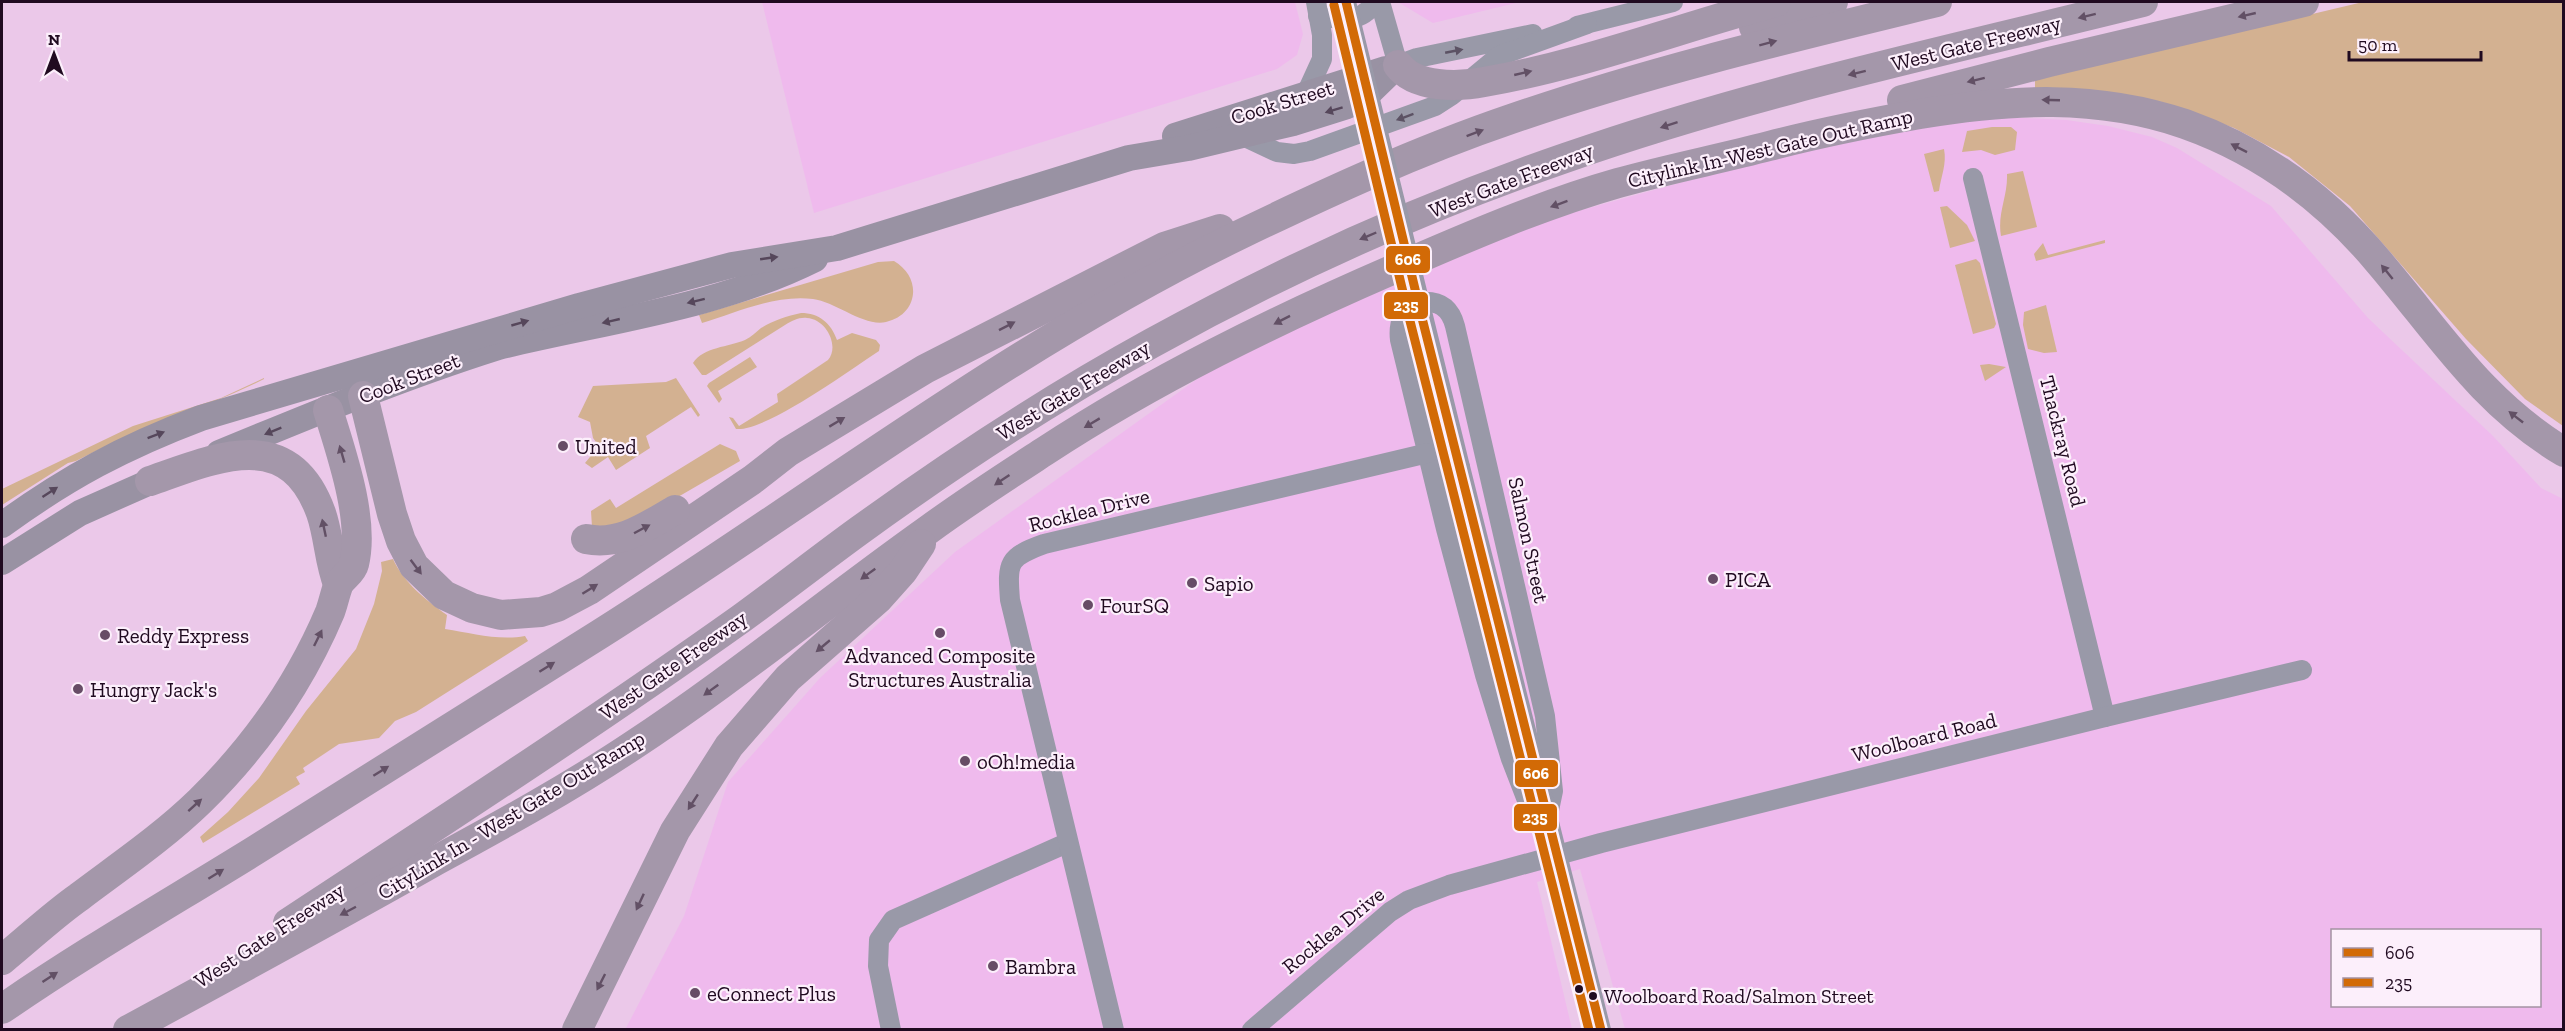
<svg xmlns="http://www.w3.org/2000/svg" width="2565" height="1031" font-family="'Zilla Slab',serif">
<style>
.built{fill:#efbaed;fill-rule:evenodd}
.green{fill:#d3b191}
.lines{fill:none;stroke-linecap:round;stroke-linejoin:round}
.minor{stroke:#9999a8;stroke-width:20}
.major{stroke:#9992a3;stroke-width:26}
.highway{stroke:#a497aa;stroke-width:30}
.minor-bridge{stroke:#9999a8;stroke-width:20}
.bus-1-casing{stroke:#fceffb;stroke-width:14}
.bus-2-casing{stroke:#fceffb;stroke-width:14}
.bus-1{stroke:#d26a06;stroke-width:9}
.bus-2{stroke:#d26a06;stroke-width:9}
.oneway{fill:#625065}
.oneway2{fill:#5c5264}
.oneway3{fill:#56475b}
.poi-dot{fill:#674c66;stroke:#fceffb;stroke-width:2}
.bus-dot{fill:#200a20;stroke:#fceffb;stroke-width:2}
.labels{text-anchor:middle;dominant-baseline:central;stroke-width:4.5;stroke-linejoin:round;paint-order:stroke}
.bus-label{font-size:20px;fill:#200a20;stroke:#fceffb;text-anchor:start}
.street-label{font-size:21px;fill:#200a20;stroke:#fceffb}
.poi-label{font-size:21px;fill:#200a20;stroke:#fceffb;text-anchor:start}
.line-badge{stroke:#fceffb;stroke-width:2}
.badge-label{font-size:16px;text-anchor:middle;font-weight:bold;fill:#fff}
</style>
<rect width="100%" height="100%" fill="#ebc8e9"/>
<!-- built -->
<g class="built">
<polygon points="762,2 1295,2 1303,34 1297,55 1277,69 814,213"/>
<polygon points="1398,2 1520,2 1433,23"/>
<path d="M2006 117 2066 120 2108 126 2152 137 2177 148 2271 206 2368 318 2493 436 2541 488 2563 499V1029H1625L1580 869 1537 882 1572 1029 625 1030 684 916 728 782 820 678 955 552 1207 372 1332 312 1542 221 1857 134ZM2332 930H2540V1006H2332Z"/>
</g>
<!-- green -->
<g class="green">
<polygon points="2363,2 2563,2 2563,426 2525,399 2466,339 2350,206 2289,157 2234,128 2162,102 2035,89 2035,80"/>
<polygon points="1992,127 2011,127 2017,132 2015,150 1995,155 1981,150 1962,152 1967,131"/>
<path d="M1944 149C1947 164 1941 176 1939 191L1934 192 1924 154Z"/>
<path d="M2023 171 2037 227 2001 236C1997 214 2008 196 2007 174Z"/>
<polygon points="1947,206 1967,225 1975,241 1950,248 1940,207"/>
<polygon points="2105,240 2105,243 2036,261 2034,254 2043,243 2048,255"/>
<polygon points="1976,259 1980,263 1996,324 1994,328 1973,334 1955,265"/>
<path d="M894 261C923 278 918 315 886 322 864 327 836 302 813 299 776 294 736 313 702 323L699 315 878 262Z"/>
<polygon points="2046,305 2057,352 2044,353 2028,349 2023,325 2024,312"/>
<path d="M801 313C819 313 831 323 837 340L852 333 876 340 880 345 879 351C851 369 766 432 736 429L729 417 733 418 739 426 778 402 777 394 828 360C840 346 826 319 807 318 799 317 792 321 785 325L706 375H702L693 363C703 347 729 347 745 340 751 337 756 332 761 328 772 321 787 316 801 313Z"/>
<polygon points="750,357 757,367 718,391 722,399 719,403 707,386 709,383"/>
<polygon points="1989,364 2006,367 1985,381 1980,365"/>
<path d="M264 378V379C202 410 137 429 76 461L68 463 2 505V489L133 426 221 398Z"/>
<polygon points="676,378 700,415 698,417 691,407 646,436 650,448 616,470 608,457 592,468 585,463 599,446 593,438 590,422 578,417 593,386 666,382"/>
<polygon points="720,444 736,451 740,461 621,530 592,527 591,511 610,499 616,508"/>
<path d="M393 559C404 583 426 600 447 615L445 629C472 633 498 641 525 636L528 641 416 712 395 721 379 738 339 744 303 768 305 772 296 777 300 784 203 843 200 837 228 812 259 778 306 711 356 649 374 604 382 571 381 562Z"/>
</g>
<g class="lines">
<!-- minor -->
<g class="minor">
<polyline points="1380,2 1398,65 1417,58 1533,34"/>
<path d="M1318 16C1341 20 1361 24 1375 2"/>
<polyline points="1577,26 1673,2"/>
<polyline points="1306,94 1322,59 1322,35 1316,2"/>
<polyline points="1234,137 1247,138 1277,152 1294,154 1310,151 1435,106 1452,95 1499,56 1587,24"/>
<polyline points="1973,178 2105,717"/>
<path d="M1419 302C1438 300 1450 307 1455 326L1545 716 1553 791 1548 815 1528 803 1511 759 1485 675 1446 529 1400 340C1398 323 1403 309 1419 302Z"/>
<polyline points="1460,467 1601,1030"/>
<polyline points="891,1030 878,966 879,940 893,920 1067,843"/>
<path d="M1114 1030 1010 600C1007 562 1008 557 1044 544L1428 453"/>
<polyline points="1252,1030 1390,912 1409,900 1449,885 1601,843 2105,717 2302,670"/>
</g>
<!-- major -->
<g class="major">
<polyline points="1175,136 1386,69"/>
<path d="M219 453C311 415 403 377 498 347 604 321 717 308 815 259"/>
<path d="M2 525C68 477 124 447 201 418L579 306 732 265 837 248 1129 158 1188 148 1293 123 1347 106 1364 98 1398 65"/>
<polyline points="2,562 80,513 168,474"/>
</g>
<!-- highway -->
<g class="highway">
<polyline points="1754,27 1833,2"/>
<path d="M1398 65C1415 88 1458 87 1484 82 1583 65 1679 28 1776 2"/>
<polyline points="1902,100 2049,62 2304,2"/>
<polyline points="363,396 392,514 401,541 414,566 444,595 472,608 501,615 541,612 557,607 589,590 752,480 788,452 925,369 1164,247 1220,229"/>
<path d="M150 481C216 458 289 424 321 513 329 536 329 561 338 584"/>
<path d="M586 539C620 546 647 526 675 510"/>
<path d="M288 923C440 823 593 724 742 618 782 589 820 559 860 530 954 462 1050 399 1152 343 1284 270 1423 207 1565 158 1753 92 1950 50 2143 2"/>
<path d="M2 960C28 939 52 916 79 897 120 866 163 837 200 801 255 747 300 683 330 612 333 604 335 594 338 586 341 578 352 573 354 564 365 520 341 452 328 410"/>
<path d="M2 1009C83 953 170 903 254 851 370 779 485 706 600 634 812 500 1011 346 1237 236 1326 193 1417 151 1511 119 1650 71 1794 37 1937 2"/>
<path d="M128 1030C231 974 335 918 437 860 503 824 569 788 632 746 734 679 828 601 928 530 966 502 1005 477 1045 451 1155 379 1274 321 1394 269 1465 238 1544 204 1618 183 1668 169 1719 159 1769 146 1819 133 1869 123 1920 114 2010 99 2097 94 2185 124 2261 151 2326 199 2378 261 2438 331 2481 402 2564 452"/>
<polyline points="577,1030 675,831 729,746 788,678 878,599 903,571 921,544"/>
</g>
<!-- minor-bridge -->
<polyline class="minor-bridge" points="1346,2 1460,467"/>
<defs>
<polyline id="bus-1" points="1346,2 1421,314 1601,1030"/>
<polyline id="bus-2" points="1334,5 1409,317 1589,1030"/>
</defs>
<!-- bus-1 casing -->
<use href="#bus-1" class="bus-1-casing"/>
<!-- bus-2 casing -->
<use href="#bus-2" class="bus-2-casing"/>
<!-- bus-1 -->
<use href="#bus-1" class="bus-1"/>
<!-- bus-2 -->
<use href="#bus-2" class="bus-2"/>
</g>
<!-- one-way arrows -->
<defs><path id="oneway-solid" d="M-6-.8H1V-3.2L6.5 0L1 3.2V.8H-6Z" transform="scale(1.5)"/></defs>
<g class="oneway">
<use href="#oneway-solid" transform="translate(2247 15) rotate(167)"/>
<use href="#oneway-solid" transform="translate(2087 16) rotate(166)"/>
<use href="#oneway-solid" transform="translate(1768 43) rotate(-15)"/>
<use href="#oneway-solid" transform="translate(1523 73) rotate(-13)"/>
<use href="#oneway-solid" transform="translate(1857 73) rotate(166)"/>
<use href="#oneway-solid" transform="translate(1976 80) rotate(166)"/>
<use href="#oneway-solid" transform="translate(2051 100) rotate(-178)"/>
<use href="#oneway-solid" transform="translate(1669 125) rotate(162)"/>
<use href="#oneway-solid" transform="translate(1475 133) rotate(-21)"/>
<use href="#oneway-solid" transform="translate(2239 148) rotate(-153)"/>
<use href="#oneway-solid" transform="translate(1559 204) rotate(160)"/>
<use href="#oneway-solid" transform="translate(1368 236) rotate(157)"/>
<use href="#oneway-solid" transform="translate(2387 272) rotate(-129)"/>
<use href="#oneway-solid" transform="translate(1282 320) rotate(153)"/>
<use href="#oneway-solid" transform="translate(1007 326) rotate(-27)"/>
<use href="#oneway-solid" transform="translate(2516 417) rotate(-142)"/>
<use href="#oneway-solid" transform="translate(837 422) rotate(-31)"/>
<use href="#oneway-solid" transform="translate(1092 423) rotate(149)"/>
<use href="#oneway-solid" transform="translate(342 454) rotate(-106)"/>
<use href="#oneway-solid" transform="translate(1002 480) rotate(146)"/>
<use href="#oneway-solid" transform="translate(324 528) rotate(-102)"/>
<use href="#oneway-solid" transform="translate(642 529) rotate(-28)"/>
<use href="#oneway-solid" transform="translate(416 567) rotate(53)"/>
<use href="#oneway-solid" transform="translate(868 574) rotate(144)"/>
<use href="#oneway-solid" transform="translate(590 589) rotate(-32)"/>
<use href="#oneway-solid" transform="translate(318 638) rotate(-64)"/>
<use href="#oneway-solid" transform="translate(823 646) rotate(140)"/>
<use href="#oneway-solid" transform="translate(547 667) rotate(-32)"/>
<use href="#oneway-solid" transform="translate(711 690) rotate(144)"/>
<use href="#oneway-solid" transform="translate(381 771) rotate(-32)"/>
<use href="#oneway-solid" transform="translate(693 802) rotate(123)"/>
<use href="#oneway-solid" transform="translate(195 805) rotate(-42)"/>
<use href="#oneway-solid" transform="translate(216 874) rotate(-32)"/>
<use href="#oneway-solid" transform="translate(640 902) rotate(115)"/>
<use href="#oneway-solid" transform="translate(348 911) rotate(152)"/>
<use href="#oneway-solid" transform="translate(50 977) rotate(-33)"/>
<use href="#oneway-solid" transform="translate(601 982) rotate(117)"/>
</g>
<g class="oneway2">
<use href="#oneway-solid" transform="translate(1454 51) rotate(-11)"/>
<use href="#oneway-solid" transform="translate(1405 117) rotate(160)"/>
</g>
<g class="oneway3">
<use href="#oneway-solid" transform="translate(1334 110) rotate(163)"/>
<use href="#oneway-solid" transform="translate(769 258) rotate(-8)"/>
<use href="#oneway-solid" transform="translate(696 301) rotate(166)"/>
<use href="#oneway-solid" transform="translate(611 321) rotate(167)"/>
<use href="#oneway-solid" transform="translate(520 323) rotate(-16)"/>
<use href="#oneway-solid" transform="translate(273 431) rotate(158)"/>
<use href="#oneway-solid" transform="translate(156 435) rotate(-21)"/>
<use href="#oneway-solid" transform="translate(50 492) rotate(-33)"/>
</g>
<!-- markers -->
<g class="poi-dot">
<circle cx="563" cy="446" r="6"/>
<circle cx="1713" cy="579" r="6"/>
<circle cx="1192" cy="583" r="6"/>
<circle cx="1088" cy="605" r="6"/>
<circle cx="940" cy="633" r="6"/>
<circle cx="105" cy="635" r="6"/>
<circle cx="78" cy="689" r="6"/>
<circle cx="965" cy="761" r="6"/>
<circle cx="993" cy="966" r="6"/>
<circle cx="695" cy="993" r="6"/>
</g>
<g class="bus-dot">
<circle cx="1579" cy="989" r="5"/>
<circle cx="1593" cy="996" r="5"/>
</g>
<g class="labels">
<!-- bus labels -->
<g class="bus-label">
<text x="1604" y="996">Woolboard Road/Salmon Street</text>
</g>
<!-- street labels -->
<g class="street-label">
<text transform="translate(1976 43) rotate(-14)">West Gate Freeway</text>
<text transform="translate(1282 102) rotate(-17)">Cook Street</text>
<text transform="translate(1770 148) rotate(-13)">Citylink In-West Gate Out Ramp</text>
<text transform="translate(1511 180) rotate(-21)">West Gate Freeway</text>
<text transform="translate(409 378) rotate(-21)">Cook Street</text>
<text transform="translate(1073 390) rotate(-31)">West Gate Freeway</text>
<text transform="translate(2063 441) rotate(76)">Thackray Road</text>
<text transform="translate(1089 510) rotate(-14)">Rocklea Drive</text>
<text transform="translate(1529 540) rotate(78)">Salmon Street</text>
<text transform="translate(673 665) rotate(-35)">West Gate Freeway</text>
<text transform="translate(1924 737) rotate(-14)">Woolboard Road</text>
<text transform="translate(511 815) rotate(-31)">CityLink In - West Gate Out Ramp</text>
<text transform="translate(1333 930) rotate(-39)">Rocklea Drive</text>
<text transform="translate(269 935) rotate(-33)">West Gate Freeway</text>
</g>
<!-- poi labels -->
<g class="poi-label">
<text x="575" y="446">United</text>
<text x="1725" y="579">PICA</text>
<text x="1204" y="583">Sapio</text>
<text x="1100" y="605">FourSQ</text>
<text x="117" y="635">Reddy Express</text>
<text x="940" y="655" text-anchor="middle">Advanced Composite<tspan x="940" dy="24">Structures Australia</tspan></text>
<text x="90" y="689">Hungry Jack's</text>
<text x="977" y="761">oOh!media</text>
<text x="1005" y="966">Bambra</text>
<text x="707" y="993">eConnect Plus</text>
</g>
</g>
<g class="line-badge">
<rect x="1385" y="245" width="46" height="29" rx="6" fill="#d26a06"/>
<rect x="1383" y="291" width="46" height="29" rx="6" fill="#d26a06"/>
<rect x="1514" y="759" width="45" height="29" rx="6" fill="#d26a06"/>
<rect x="1513" y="803" width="45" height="29" rx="6" fill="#d26a06"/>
</g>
<g class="badge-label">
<text x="1408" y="265">606</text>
<text x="1406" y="311">235</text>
<text x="1536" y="779">606</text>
<text x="1535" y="823">235</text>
</g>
<!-- border -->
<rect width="2565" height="1031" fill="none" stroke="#200a20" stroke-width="6"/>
<!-- legend -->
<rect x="2331" y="929" width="210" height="78" fill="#fceffb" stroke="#a493a3" stroke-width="1.5"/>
<rect x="2343" y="948" width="30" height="9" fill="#d26a06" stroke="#a493a3" stroke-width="1.5"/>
<text x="2385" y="959" font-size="18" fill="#200a20">606</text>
<rect x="2343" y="978" width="30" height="9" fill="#d26a06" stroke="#a493a3" stroke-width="1.5"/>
<text x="2385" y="989" font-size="18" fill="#200a20">235</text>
<!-- north arrow -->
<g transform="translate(54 54)" stroke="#fceffb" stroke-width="4.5" paint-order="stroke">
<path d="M0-4.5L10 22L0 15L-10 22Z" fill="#200a20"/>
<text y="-9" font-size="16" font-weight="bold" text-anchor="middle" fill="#200a20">N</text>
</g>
<!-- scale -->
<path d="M2349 51v9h132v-9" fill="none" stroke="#200a20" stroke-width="3"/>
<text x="2358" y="51" font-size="18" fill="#200a20" stroke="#fceffb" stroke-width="4.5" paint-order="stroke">50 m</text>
</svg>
